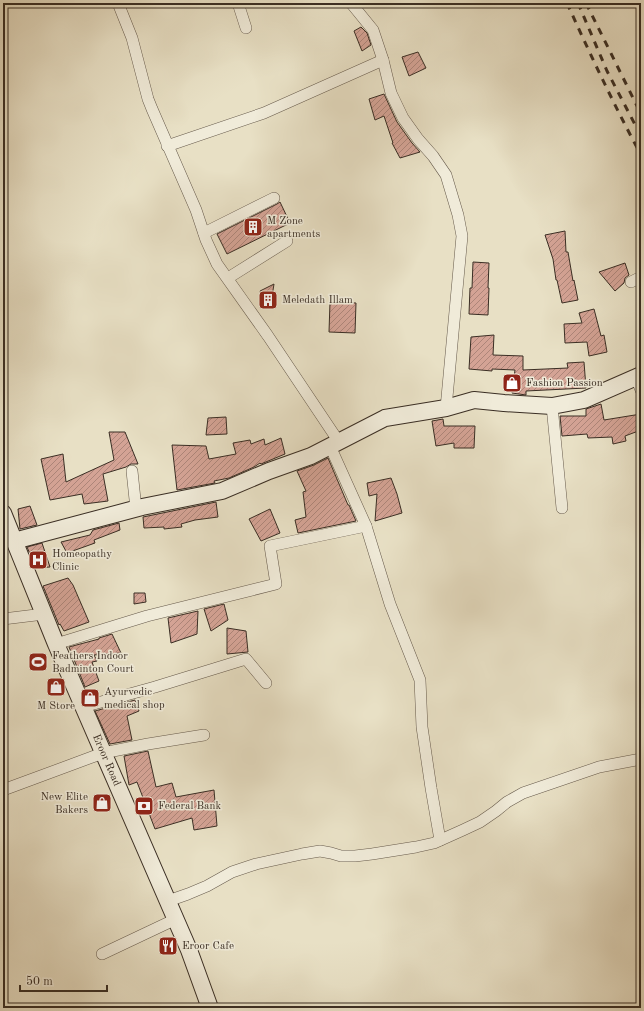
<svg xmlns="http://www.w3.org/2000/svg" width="644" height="1011" font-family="'Old Standard TT',serif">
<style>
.building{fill:url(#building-hatch);stroke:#3a2e24}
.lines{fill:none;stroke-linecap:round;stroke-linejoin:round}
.minor-casing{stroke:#665a4c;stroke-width:12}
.secondary-casing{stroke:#3a2e24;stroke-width:18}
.minor{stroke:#f0ebd9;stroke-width:11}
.secondary{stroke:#f0ebd9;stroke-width:16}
.rail{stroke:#3a2e24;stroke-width:3;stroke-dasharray:7 7;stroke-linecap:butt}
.labels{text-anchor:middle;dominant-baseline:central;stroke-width:3;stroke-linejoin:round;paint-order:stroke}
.poi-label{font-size:11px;fill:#3a2e24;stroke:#f0ebd9;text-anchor:start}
.street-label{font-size:11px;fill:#3a2e24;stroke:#f0ebd9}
</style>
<defs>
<pattern id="building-hatch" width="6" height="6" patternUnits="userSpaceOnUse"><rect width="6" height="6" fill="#d4a395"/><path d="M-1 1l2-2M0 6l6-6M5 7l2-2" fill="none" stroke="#ad8579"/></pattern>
</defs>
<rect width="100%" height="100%" fill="#e8e0c5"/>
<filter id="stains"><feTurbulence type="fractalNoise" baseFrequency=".005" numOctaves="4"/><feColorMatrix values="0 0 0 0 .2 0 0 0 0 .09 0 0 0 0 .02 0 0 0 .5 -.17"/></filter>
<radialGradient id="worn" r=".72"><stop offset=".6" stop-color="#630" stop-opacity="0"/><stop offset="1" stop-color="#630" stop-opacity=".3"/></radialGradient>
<!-- building -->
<g class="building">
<polygon points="361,27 367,33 371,45 362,51 354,31"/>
<polygon points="418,52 426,68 409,76 402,57"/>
<polygon points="384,94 397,122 412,143 420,152 400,158 392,143 393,143 384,116 375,120 369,99"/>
<polygon points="280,202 290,223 227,254 217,234 277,204"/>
<polygon points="565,231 566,252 568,252 573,281 574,280 578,300 562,303 557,280 556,280 553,259 545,235"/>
<polygon points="473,262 489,263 488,288 489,288 488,315 469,314 470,288 472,288"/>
<polygon points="625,263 629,275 625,278 624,283 615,291 599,272"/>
<polygon points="274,284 270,309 260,291"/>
<polygon points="330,302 356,303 355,333 329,332"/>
<polygon points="594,309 601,336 604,335 607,352 589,356 587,342 565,343 564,324 582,323 579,313"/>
<polygon points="494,335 493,355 523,356 523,370 568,368 567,363 584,362 586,388 526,391 526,395 512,393 515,370 492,369 492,371 469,369 471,337"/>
<polygon points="601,404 604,420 641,414 641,430 625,436 626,441 613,444 612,437 588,438 587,434 562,436 560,416 586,416 586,409"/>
<polygon points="226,417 227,434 206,435 208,418"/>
<polygon points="443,419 444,426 475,426 474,448 454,448 454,443 436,446 432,421"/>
<polygon points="109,432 125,432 138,464 131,464 126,467 103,474 108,501 84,504 82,494 50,500 41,459 63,454 66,482 114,460"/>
<polygon points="281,438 285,454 261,464 260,463 254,467 229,478 214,481 215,483 177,490 172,445 206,446 209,459 236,454 233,443 250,440 251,444 264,439 265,445"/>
<polygon points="328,458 348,505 349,505 356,521 298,533 295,520 306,517 303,492 306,491 297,471 314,465"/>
<polygon points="391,478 397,494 402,513 375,521 377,494 369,496 367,483"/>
<polygon points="216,502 218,517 195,520 181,524 182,527 164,529 164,527 144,528 143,517"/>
<polygon points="30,506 37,525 20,529 18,509"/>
<polygon points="270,509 280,533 261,541 249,519"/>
<polygon points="119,523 120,530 94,540 95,543 67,553 61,542 90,535 93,530"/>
<polygon points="42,543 50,567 36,568 27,547"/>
<polygon points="68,578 73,585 89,622 64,631 60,624 59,625 43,586"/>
<polygon points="134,593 145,593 146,602 134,604"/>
<polygon points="224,604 228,620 211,631 204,609"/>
<polygon points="198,611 197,634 171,643 168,618"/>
<polygon points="227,628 246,631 248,652 227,654"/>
<polygon points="112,634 121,653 94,655 97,661 92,662 99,681 85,687 69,647 99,639 99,638"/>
<polygon points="135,700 139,711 127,716 132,740 110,744 95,711"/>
<polygon points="148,751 156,787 172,783 176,797 214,790 217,826 194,830 192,818 155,829 137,782 129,785 124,756"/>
</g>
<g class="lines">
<defs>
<g id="minor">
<polyline points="118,3 132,38 148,99 152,109 196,210 206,240 217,264 268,336 339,442"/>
<polyline points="238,3 246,28"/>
<polyline points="351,3 373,30 383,60 391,93 403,118 418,139 433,156 446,175 458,215 462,236 446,408"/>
<polyline points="167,146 264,113 383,60"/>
<polyline points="204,233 274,198"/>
<polyline points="228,278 287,241"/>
<polyline points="631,282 641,277"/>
<polyline points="636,377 641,390"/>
<polyline points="552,406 562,508"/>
<polyline points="132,471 136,509"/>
<polyline points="366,526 390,604 420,680 422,727 431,788 440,840"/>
<polyline points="3,619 44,614"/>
<polyline points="56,644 147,616 276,584 270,546 366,526 330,446"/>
<polyline points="83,707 155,687 246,659 266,683"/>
<polyline points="3,790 103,753 148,744 204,735"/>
<polyline points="168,901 188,894 207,886 232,872 256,864 302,854 320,851 331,853 341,856 355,856 372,854 416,847 434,843 463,830 480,822 496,811 507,802 523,793 599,767 641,759"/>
<polyline points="102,954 176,919"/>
</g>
<g id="secondary">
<path id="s1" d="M3 513 56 644 189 950 210 1008"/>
<polyline points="14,541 142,507 222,491 269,471 311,456 385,418 446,408 474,400 504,403 552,406 584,400 641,375"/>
</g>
</defs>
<!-- minor casing -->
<use href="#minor" class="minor-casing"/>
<!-- secondary casing -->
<use href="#secondary" class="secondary-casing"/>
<!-- minor -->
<use href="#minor" class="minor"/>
<!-- secondary -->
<use href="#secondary" class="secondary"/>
<!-- rail -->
<g class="rail">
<path d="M567 3C590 54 614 105 641 155"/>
<polyline points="578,3 607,71 641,136"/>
<polyline points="586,3 641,114"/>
</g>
</g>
<!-- icons -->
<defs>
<symbol id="building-square" viewBox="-11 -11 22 22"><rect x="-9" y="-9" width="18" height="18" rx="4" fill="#8f2418" stroke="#f0ebd9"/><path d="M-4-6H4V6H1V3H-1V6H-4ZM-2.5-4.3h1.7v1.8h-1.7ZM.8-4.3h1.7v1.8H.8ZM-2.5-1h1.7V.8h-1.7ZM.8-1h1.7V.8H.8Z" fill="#fff"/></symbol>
<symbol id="shop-square" viewBox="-11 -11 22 22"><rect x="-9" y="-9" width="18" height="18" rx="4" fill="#8f2418" stroke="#f0ebd9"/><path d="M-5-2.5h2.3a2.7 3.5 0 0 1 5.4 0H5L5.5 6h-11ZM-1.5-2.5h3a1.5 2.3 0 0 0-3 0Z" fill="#fff"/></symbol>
<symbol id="hospital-square" viewBox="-11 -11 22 22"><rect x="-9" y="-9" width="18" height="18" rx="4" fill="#8f2418" stroke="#f0ebd9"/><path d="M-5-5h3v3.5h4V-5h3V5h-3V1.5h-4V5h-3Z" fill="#fff"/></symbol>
<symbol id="stadium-square" viewBox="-11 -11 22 22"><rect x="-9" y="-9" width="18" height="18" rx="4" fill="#8f2418" stroke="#f0ebd9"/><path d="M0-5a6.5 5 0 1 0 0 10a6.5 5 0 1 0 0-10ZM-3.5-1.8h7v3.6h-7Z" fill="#fff"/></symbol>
<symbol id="bank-square" viewBox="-11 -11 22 22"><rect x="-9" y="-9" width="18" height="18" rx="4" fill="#8f2418" stroke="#f0ebd9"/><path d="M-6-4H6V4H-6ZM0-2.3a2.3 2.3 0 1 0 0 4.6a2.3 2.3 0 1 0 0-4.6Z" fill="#fff"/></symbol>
<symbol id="restaurant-square" viewBox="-11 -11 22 22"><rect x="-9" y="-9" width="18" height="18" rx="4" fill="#8f2418" stroke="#f0ebd9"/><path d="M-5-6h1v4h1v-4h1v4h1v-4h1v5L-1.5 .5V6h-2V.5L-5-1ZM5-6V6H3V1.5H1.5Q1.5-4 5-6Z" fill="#fff"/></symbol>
</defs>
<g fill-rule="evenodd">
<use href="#building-square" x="242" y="216" width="22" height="22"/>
<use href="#building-square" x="257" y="289" width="22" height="22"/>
<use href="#shop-square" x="501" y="372" width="22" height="22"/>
<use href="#hospital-square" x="27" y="549" width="22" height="22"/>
<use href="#stadium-square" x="27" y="651" width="22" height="22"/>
<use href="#shop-square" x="45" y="676" width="22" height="22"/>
<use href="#shop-square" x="79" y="687" width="22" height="22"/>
<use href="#shop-square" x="91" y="792" width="22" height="22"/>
<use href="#bank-square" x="133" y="795" width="22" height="22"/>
<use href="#restaurant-square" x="157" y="935" width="22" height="22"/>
</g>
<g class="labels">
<!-- poi labels -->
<g class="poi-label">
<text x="267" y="221">M Zone<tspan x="267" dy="13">apartments</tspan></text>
<text x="282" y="300">Meledath Illam</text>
<text x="526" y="383">Fashion Passion</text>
<text x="52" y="554">Homeopathy<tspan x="52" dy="13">Clinic</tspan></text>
<text x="52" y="656">Feathers Indoor<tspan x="52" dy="13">Badminton Court</tspan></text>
<text x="104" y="692">Ayurvedic<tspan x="104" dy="13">medical shop</tspan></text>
<text x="56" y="706" text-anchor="middle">M Store</text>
<text x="88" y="797" text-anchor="end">New Elite<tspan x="88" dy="13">Bakers</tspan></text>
<text x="158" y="806">Federal Bank</text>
<text x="182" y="946">Eroor Cafe</text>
</g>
<!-- street labels -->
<g class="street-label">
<text stroke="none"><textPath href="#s1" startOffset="268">Eroor Road</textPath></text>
</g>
</g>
<!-- margin -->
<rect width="644" height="1011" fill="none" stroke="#e8e0c5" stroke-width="16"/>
<rect x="4" y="4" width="636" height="1003" fill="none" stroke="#3a2e24" stroke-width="2"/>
<rect x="8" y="8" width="628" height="995" fill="none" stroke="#3a2e24"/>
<!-- scale -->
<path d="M20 985v6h87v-6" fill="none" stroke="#3a2e24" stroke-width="2"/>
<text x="26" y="985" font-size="12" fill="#3a2e24" stroke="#f0ebd9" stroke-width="3" paint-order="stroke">50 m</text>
<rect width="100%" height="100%" filter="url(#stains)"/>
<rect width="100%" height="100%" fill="url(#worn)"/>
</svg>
